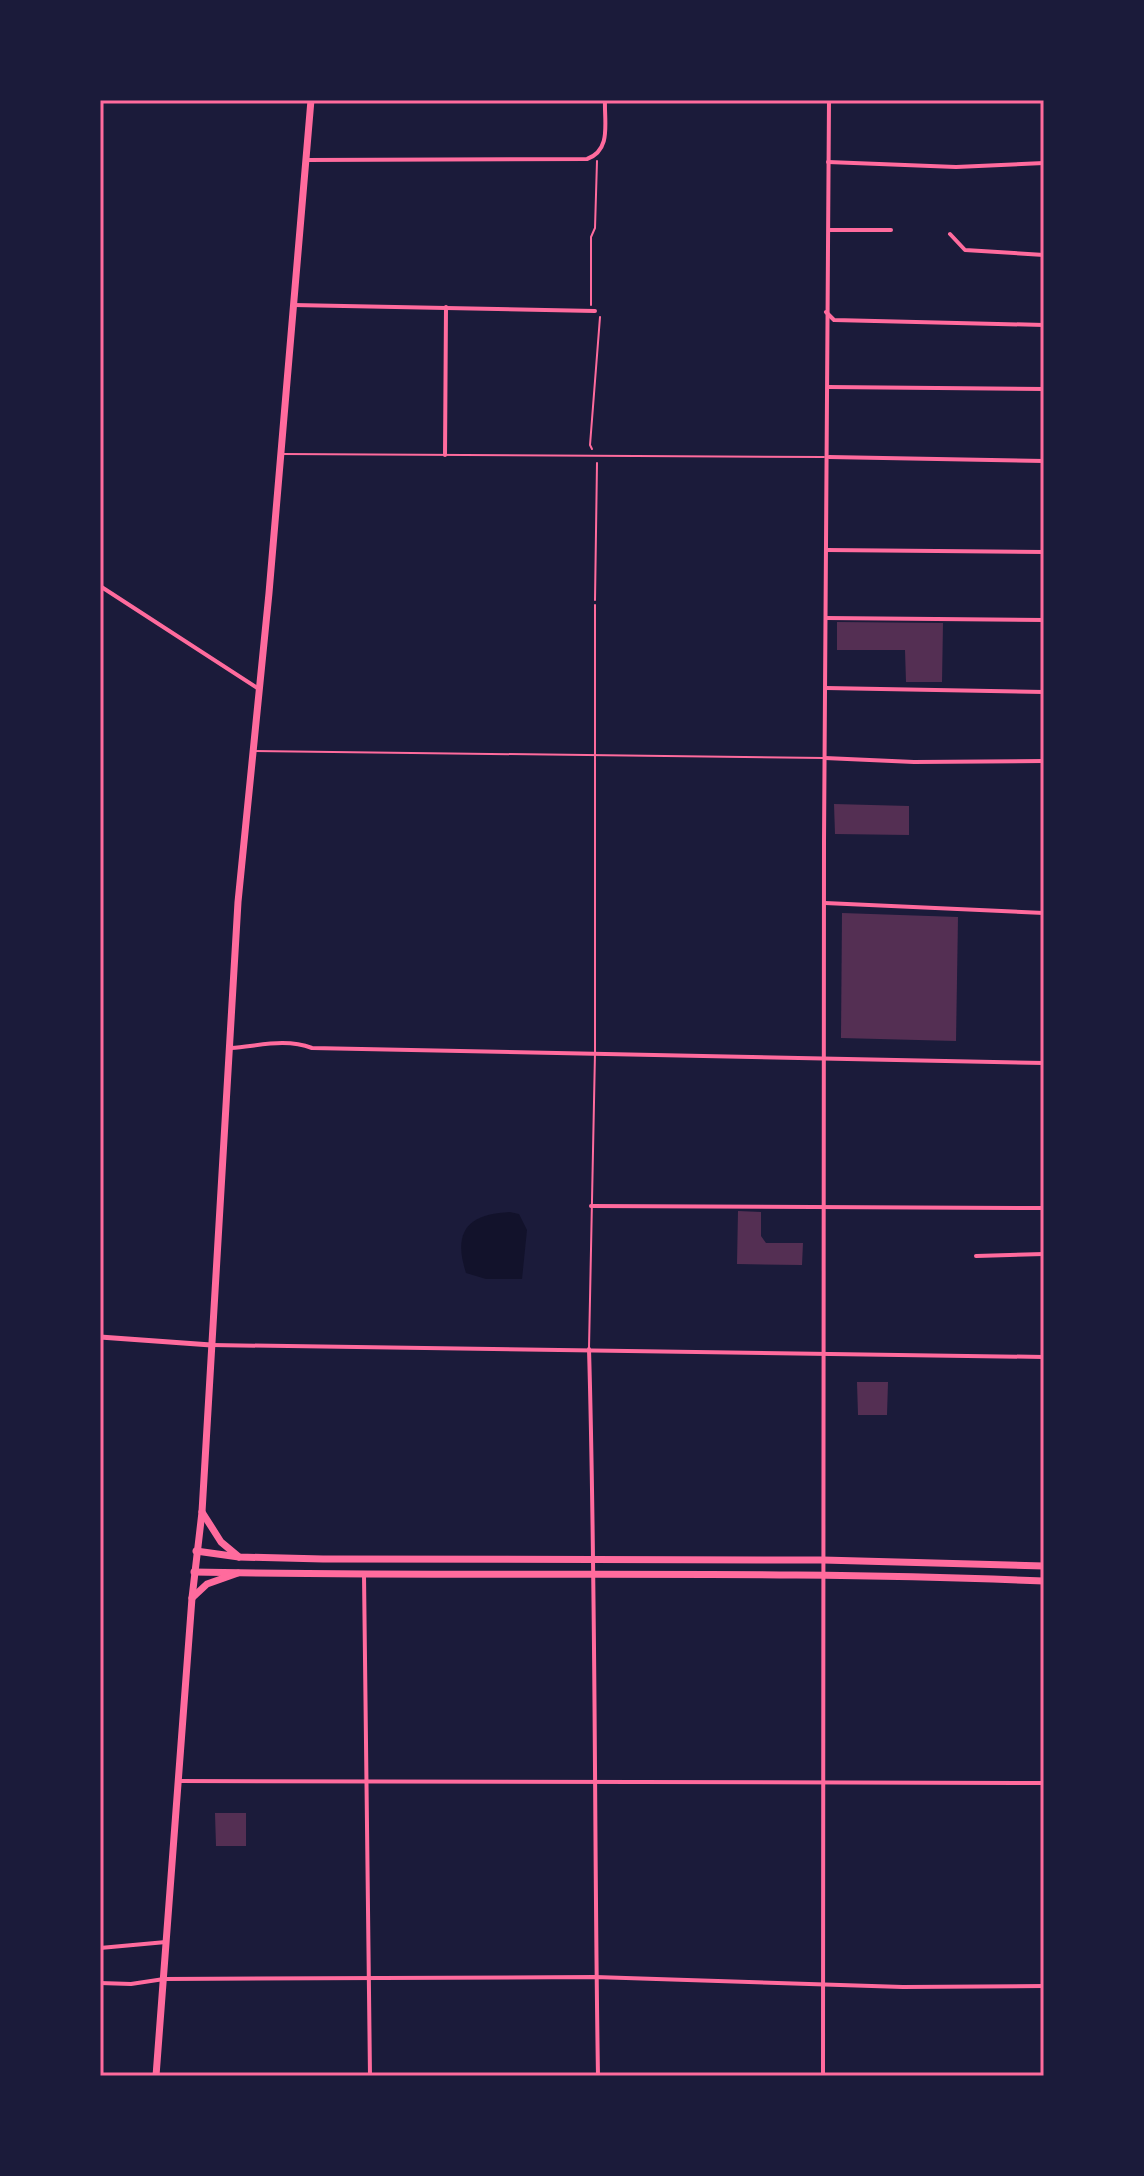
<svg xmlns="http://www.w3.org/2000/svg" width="1144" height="2176" font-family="'Golos Text',sans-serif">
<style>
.water{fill:#12122b}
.building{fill:#542f53}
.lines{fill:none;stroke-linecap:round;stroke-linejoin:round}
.path{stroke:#ff6b9d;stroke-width:2}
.service{stroke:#ff6b9d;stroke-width:2}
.minor{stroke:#ff6b9d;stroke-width:4}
.tertiary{stroke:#ff6b9d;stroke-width:5}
.primary{stroke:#ff6b9d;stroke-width:7}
.trunk{stroke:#ff6b9d;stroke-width:7}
.neatline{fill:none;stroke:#ff6b9d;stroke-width:3}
</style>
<rect width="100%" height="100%" fill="#1b1b3a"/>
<!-- water -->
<path class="water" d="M510 1212 519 1214 527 1230 522 1279H486L466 1273C452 1230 469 1214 510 1212Z"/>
<!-- building -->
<g class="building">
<polygon points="837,622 943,623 942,682 906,682 905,650 837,650"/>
<polygon points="834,804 909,806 909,835 835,834"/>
<polygon points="842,913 958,917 956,1041 841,1038"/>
<polygon points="738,1211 761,1212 761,1236 766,1243 803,1243 802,1265 737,1264"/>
<polygon points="857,1382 888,1382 887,1415 858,1415"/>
<polygon points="215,1813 246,1813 246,1846 216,1846"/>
</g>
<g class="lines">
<!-- path -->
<g class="path">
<polyline points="591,305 591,237 595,228 597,161"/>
<polyline points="592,449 590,445 600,317"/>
<polyline points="595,600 597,463"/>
</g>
<!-- service -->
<g class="service">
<polyline points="282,454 824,457"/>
<polyline points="254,751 824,758"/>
<polyline points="589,1348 595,1053 595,605"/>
</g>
<!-- minor -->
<g class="minor">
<path d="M306 160 587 159C612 150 604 122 605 100"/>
<polyline points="828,162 956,167 1044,163"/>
<polyline points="829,230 891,230"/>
<polyline points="950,234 965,250 1044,255"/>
<polyline points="293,305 595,311"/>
<polyline points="826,312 834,320 1044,325"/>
<polyline points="828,387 1044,389"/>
<polyline points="445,455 446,307"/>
<polyline points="829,457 1044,461"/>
<polyline points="827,550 1044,552"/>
<polyline points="100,586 259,689"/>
<polyline points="826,618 1044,620"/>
<polyline points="826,688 1044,692"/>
<polyline points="825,758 914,762 1044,761"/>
<polyline points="825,903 1044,913"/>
<path d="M231 1048C259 1046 285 1038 312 1048L1044 1063"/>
<polyline points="591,1206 1044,1208"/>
<polyline points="976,1256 1044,1254"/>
<polyline points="211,1345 1044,1357"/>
<path d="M589 1349C596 1591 594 1834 598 2076"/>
<polyline points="364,1575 370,2076"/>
<polyline points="178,1781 1044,1783"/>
<polyline points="100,1948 166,1942"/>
<polyline points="100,1983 131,1984 164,1979 595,1977 903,1987 1044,1986"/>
<polyline points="823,2076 824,841 829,100"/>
</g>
<!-- tertiary -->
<polyline class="tertiary" points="100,1337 211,1345"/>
<!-- primary -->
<g class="primary">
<polyline points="196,1551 239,1557 323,1559 823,1560 1044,1566"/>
<path d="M194 1572C477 1578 761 1569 1044 1581"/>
<polyline points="156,2076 192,1598 202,1512 238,902 269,593 311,100"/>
</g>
<!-- trunk -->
<g class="trunk">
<polyline points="202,1512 221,1542 239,1557"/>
<polyline points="192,1598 207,1584 238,1573"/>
</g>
</g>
<!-- border -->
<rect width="1144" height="2176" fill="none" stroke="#1b1b3a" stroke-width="204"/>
<rect x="102" y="102" width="940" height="1972" class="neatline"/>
</svg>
